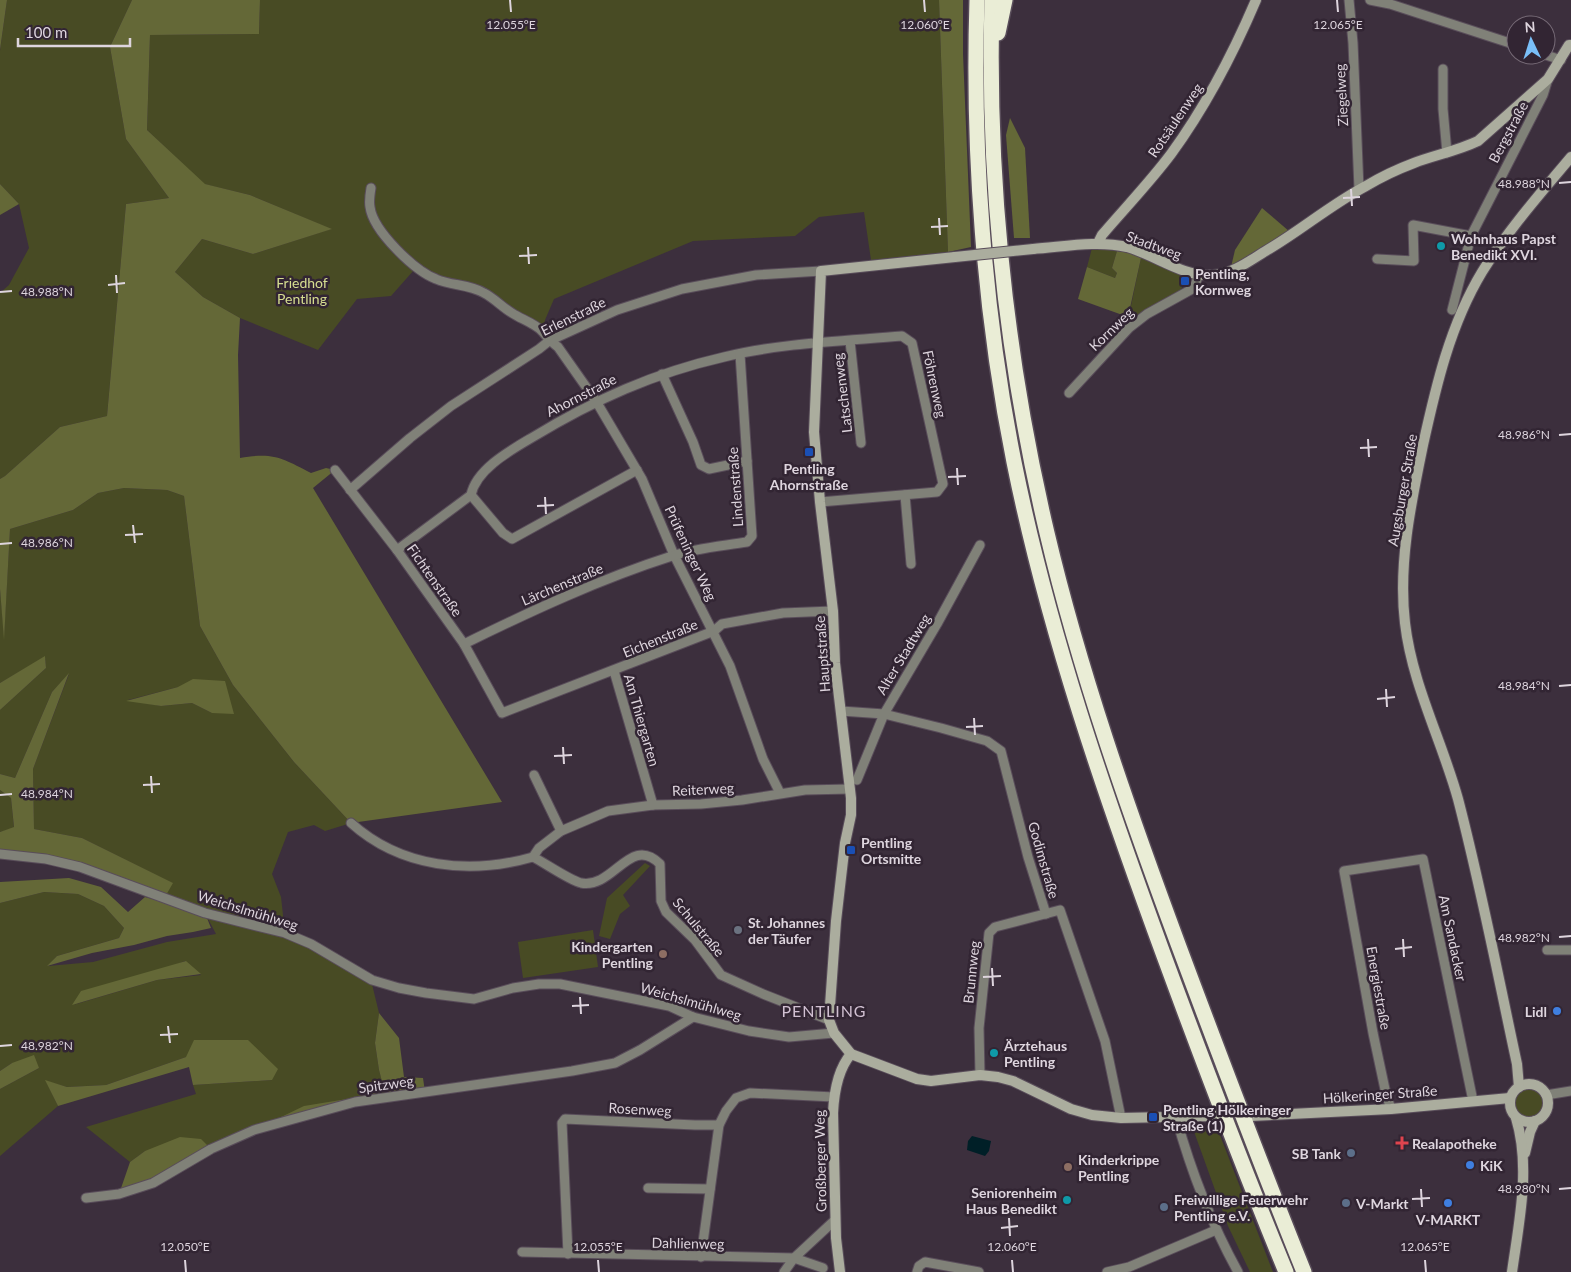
<svg xmlns="http://www.w3.org/2000/svg" width="1571" height="1272" font-family="Lato,sans-serif">
<style>
.green{fill:#484b24;fill-rule:evenodd}
.forest{fill:#646837}
.water{fill:#001f27}
.lines{fill:none;stroke-linecap:round;stroke-linejoin:round}
.street-casing{stroke:#594d5a;stroke-width:11}
.secondary-casing{stroke:#594d5a;stroke-width:12}
.highway-casing{stroke:#594d5a;stroke-width:18}
.street{stroke:#808178;stroke-width:9}
.secondary{stroke:#abad9e;stroke-width:10}
.highway{stroke:#eaedd6;stroke-width:15}
.secondary-bridge-casing{stroke:#594d5a;stroke-width:12;stroke-linecap:butt}
.secondary-bridge{stroke:#abad9e;stroke-width:10}
.ticks{fill:none;stroke:#ded5de;stroke-width:2}
.culture-dot{fill:#0f9aa8;stroke:#322533;stroke-width:2}
.transit-dot{fill:#1a4fb4;stroke:#322533;stroke-width:2}
.worship-dot{fill:#6b7280;stroke:#322533;stroke-width:2}
.education-dot{fill:#8d6e63;stroke:#322533;stroke-width:2}
.shop-dot{fill:#3f7fe0;stroke:#322533;stroke-width:2}
.health-dot{fill:#e0444e;stroke:#322533;stroke-width:2}
.service-dot{fill:#5c6f8a;stroke:#322533;stroke-width:2}
.labels{text-anchor:middle;dominant-baseline:central;stroke-width:5;stroke-linejoin:round;paint-order:stroke}
.street-label{font-size:14px;fill:#ded5de;stroke:#322533}
.poi-label{font-size:14px;font-weight:bold;fill:#ded5de;stroke:#322533;text-anchor:start}
.park-label{font-size:14px;fill:#d6de90;stroke:#322533}
.quarter-label{font-size:16px;letter-spacing:1px;fill:#d1c0d2;stroke:#322533}
.ticks-label{font-size:12px;text-anchor:middle;fill:#ded5de;stroke:#322533;stroke-width:5;stroke-linejoin:round;paint-order:stroke}
</style>
<rect width="100%" height="100%" fill="#3c2f3d"/>
<!-- green -->
<g class="green">
<polygon points="7,0 132,0 110,47 126,139 169,198 126,204 107,416 60,427 5,476 0,479 0,293 9,285 29,248 19,204 0,184 0,51"/>
<polygon points="260,0 939,0 948,252 871,260 864,212 819,217 795,236 693,241 554,299 545,320 543,330 478,291 414,270 391,296 357,299 318,350 240,318 203,297 175,272 202,239 253,254 331,229 250,195 204,184 147,130 150,35 259,34"/>
<polygon points="1092,248 1117,251 1112,268 1117,273 1115,278 1087,267"/>
<polygon points="1141,258 1178,274 1183,279 1183,286 1179,292 1127,325"/>
<path d="M124 488 167 490 184 496 200 626 233 685 294 762 351 823 325 831 314 825 288 832 272 874 281 897 285 933 371 980 379 1013 375 1043 379 1070 384 1088 211 1149 145 1151 130 1162 86 1127 196 1094 193 1085 272 1080 186 1057 106 1085 67 1087 46 1081 58 1106 0 1156V1089L39 1068 12 1063 0 1071V903L44 892 78 894 104 906 124 928 119 938 57 956 48 966 93 962 167 942 216 934 205 913 165 897 172 883 82 838 34 829 33 769 69 674 52 692 15 778 0 774V710L46 668 45 657 0 683V589L4 634 10 529 73 510 98 493ZM178 687 212 713 192 703 161 706 128 700ZM185 961 201 975 157 980 73 1005Z"/>
<polygon points="0,790 11,798 14,828 0,832"/>
<polygon points="645,863 650,866 623,895 630,906 620,914 610,939 599,936 607,898"/>
<polygon points="593,930 598,967 523,978 518,942"/>
<circle cx="1530" cy="1103" r="15"/>
<polygon points="1216,1125 1273,1272 1250,1272 1228,1226 1192,1126"/>
</g>
<!-- forest -->
<g class="forest">
<polygon points="0,0 7,0 0,50"/>
<path d="M132 0H260L259 34 150 35 147 130 205 184 250 195 332 229 253 254 202 239 175 272 203 297 240 318 238 355 240 458C274 452 282 458 311 473L326 468 335 470 313 488 502 802 351 823 294 762 233 685 200 626 184 496 167 490 124 488 98 493 73 510 10 529 4 640 0 589V479L5 476 60 427 107 416 126 204 169 198 126 139 110 47Z"/>
<polygon points="939,0 963,0 963,54 971,247 948,252"/>
<polygon points="1010,118 1025,148 1030,238 1014,238 1006,135"/>
<polygon points="0,184 19,204 0,215"/>
<polygon points="1262,208 1290,232 1231,267 1235,250"/>
<polygon points="1117,251 1130,253 1141,258 1128,317 1078,299 1087,267 1115,278 1117,273 1112,268"/>
<polygon points="45,656 46,668 0,710 0,683"/>
<polygon points="69,673 33,769 34,829 82,838 173,883 165,897 80,867 0,854 0,832 14,827 11,798 0,790 0,774 15,778 52,692"/>
<polygon points="193,679 225,681 234,714 212,713 192,703 161,706 126,701 178,687"/>
<polygon points="69,878 101,887 128,912 145,897 205,913 211,928 193,932 167,936 134,945 92,953 47,966 57,956 119,938 124,928 104,906 78,894 44,892 0,903 0,882"/>
<polygon points="186,961 201,974 157,980 72,1005 81,991"/>
<polygon points="379,1013 399,1038 404,1077 423,1078 425,1092 355,1102 254,1130 304,1106 353,1098 384,1089 379,1070 375,1043"/>
<polygon points="194,1040 248,1040 278,1069 272,1080 193,1085 189,1067 58,1106 45,1080 67,1087 106,1085 186,1057"/>
<polygon points="34,1055 39,1068 0,1089 0,1071 12,1063"/>
<polygon points="180,1137 201,1139 211,1149 153,1183 119,1194 130,1162 145,1151"/>
</g>
<!-- water -->
<polygon class="water" points="972,1136 991,1141 989,1151 985,1156 967,1150 968,1141"/>
<g class="lines">
<defs>
<g id="street">
<polyline points="1349,0 1353,43 1359,189"/>
<polyline points="1370,0 1390,4 1516,45"/>
<polyline points="1546,55 1561,60"/>
<polyline points="1443,69 1443,109 1447,153"/>
<path d="M371 188C370 194 369 202 370 207 373 231 415 271 436 279 452 286 469 284 484 293 494 298 502 307 512 313 521 319 534 323 542 331 547 337 551 342 558 347L596 401 642 479 674 555 730 666 763 759 780 793"/>
<polyline points="1377,259 1414,261 1413,225 1471,236"/>
<polyline points="1452,310 1471,236 1543,95 1548,79"/>
<polyline points="850,341 861,443"/>
<polyline points="662,374 693,442 701,465 709,469 747,461"/>
<polyline points="1069,393 1129,328 1147,314 1194,288 1199,274"/>
<polyline points="335,470 397,550 464,644 502,713 714,631 722,624 783,613 833,611"/>
<polyline points="350,490 410,438 451,406 539,349 549,341 617,310 682,289 756,275 821,271"/>
<polyline points="471,495 503,533 512,539 637,470"/>
<polyline points="905,495 911,564"/>
<path d="M397 550 471 495C476 469 511 450 533 437 594 400 654 373 724 357 781 343 844 341 902 336L912 343 943 484 937 492 820 502"/>
<path d="M464 644C531 611 600 579 672 556 696 548 723 546 747 542L752 536 740 354"/>
<polyline points="614,671 653,805"/>
<polyline points="841,711 884,714 941,728 987,741 1001,751 1028,857 1046,914"/>
<polyline points="534,775 561,831"/>
<polyline points="857,780 884,714 937,624 980,545"/>
<path d="M351 823C401 868 470 875 533 857L539 848 561 831 608 811 653 805 701 804 742 800 805 790 850 789"/>
<polyline points="0,854 46,859 80,867 205,913 285,933 311,944 372,980 399,988 426,993 474,999 513,988 539,984 560,984 669,1006 693,1017 749,1031 789,1037 834,1033"/>
<path d="M533 857C545 863 569 880 581 883 614 889 630 834 660 864L661 901 666 912 695 940 721 975 763 994 829 1020"/>
<polyline points="1547,950 1571,950"/>
<polyline points="980,1075 979,1028 989,933 995,927 1060,910 1105,1041 1121,1118"/>
<polyline points="1546,1095 1571,1091"/>
<polyline points="1391,1109 1386,1094 1373,1033 1344,871 1423,859 1473,1101"/>
<path d="M1176 1117C1191 1171 1211 1223 1238 1272"/>
<polyline points="648,1188 710,1189"/>
<polyline points="86,1198 119,1194 153,1183 211,1149 254,1130 355,1102 572,1071 615,1063 640,1050 693,1017"/>
<polyline points="522,1252 794,1258 823,1268"/>
<polyline points="568,1254 562,1123 565,1119 695,1125 719,1125"/>
<polyline points="701,1257 719,1125 726,1111 736,1098 750,1093 834,1097"/>
<polyline points="784,1272 794,1258 835,1220"/>
<polyline points="917,1272 919,1266 925,1262 979,1272"/>
<polyline points="1107,1272 1129,1267 1216,1230"/>
</g>
<g id="secondary">
<path d="M1098 243 1102 235C1125 208 1150 182 1171 154 1206 106 1233 54 1256 0"/>
<path d="M1033 249C1063 247 1096 240 1127 247 1156 255 1182 277 1213 275 1232 274 1248 262 1264 252 1299 232 1330 205 1366 186 1381 177 1398 169 1414 163 1435 155 1457 151 1478 141L1548 79 1569 45H1571"/>
<polyline points="955,257 821,271 814,432 820,502 833,611 835,663 851,798 851,815 845,843 836,921 829,1020 834,1033 851,1054 917,1079 931,1081 980,1075 998,1077 1013,1081 1071,1109 1092,1115 1121,1118 1215,1116"/>
<circle cx="1529" cy="1103" r="19"/>
<path d="M1519 1087 1517 1064C1498 976 1481 887 1458 799 1442 741 1412 684 1405 623 1398 564 1411 503 1423 445 1436 386 1450 325 1482 272 1508 230 1540 194 1571 157"/>
<polyline points="1251,1116 1391,1109 1510,1098"/>
<polyline points="1525,1153 1530,1132 1535,1121"/>
<path d="M840 1272 836 1238 833 1113C834 1093 838 1069 851 1054"/>
<path d="M1512 1272C1519 1222 1531 1167 1516 1118"/>
</g>
<g id="highway">
<path d="M977 0C972 152 984 313 1014 462 1048 631 1105 795 1164 956 1203 1062 1243 1168 1286 1272"/>
<path d="M992 0C987 178 1006 359 1047 533 1080 673 1128 809 1178 944 1219 1054 1260 1163 1304 1272"/>
<polyline points="998,33 1005,0"/>
</g>
</defs>
<!-- street casing -->
<use href="#street" class="street-casing"/>
<!-- secondary casing -->
<use href="#secondary" class="secondary-casing"/>
<!-- highway casing -->
<use href="#highway" class="highway-casing"/>
<!-- street -->
<use href="#street" class="street"/>
<!-- secondary -->
<use href="#secondary" class="secondary"/>
<!-- highway -->
<use href="#highway" class="highway"/>
<defs>
<polyline id="secondary-bridge" points="955,257 1033,249"/>
</defs>
<!-- secondary-bridge casing -->
<use href="#secondary-bridge" class="secondary-bridge-casing"/>
<!-- secondary-bridge -->
<use href="#secondary-bridge" class="secondary-bridge"/>
</g>
<!-- ticks -->
<path class="ticks" d="M510 0 511 12M924 0 925 12M1337 0 1338 12M1559 183 1571 182M1351 189 1352 206M1343 198 1360 197M939 218 940 235M931 227 948 226M528 247 529 264M519 256 537 255M116 275 117 293M108 285 125 283M0 292 12 291M1559 435 1571 434M1368 439 1369 457M1360 448 1377 447M957 468 958 485M948 477 966 476M545 497 546 514M537 506 554 505M133 525 135 543M125 535 143 534M0 544 12 543M1559 686 1571 685M1386 689 1387 707M1377 699 1395 697M974 718 975 735M966 727 983 726M563 747 564 764M554 756 572 755M151 776 152 793M143 785 160 784M0 795 12 794M1559 937 1571 936M1403 939 1404 957M1395 949 1412 947M992 968 993 986M983 977 1001 976M580 997 581 1014M572 1006 589 1005M168 1026 170 1043M160 1035 178 1034M0 1046 12 1045M1421 1189 1422 1207M1559 1189 1571 1188M1412 1199 1430 1198M1009 1218 1010 1236M1001 1228 1018 1226M185 1260 186 1272M598 1260 599 1272M1012 1260 1013 1272M1425 1260 1426 1272"/>
<!-- markers -->
<g class="culture-dot">
<circle cx="1441" cy="246" r="5"/>
<circle cx="994" cy="1053" r="5"/>
<circle cx="1067" cy="1200" r="5"/>
</g>
<g class="transit-dot">
<rect x="1180" y="276" width="10" height="10" rx="2.5"/>
<rect x="804" y="447" width="10" height="10" rx="2.5"/>
<rect x="846" y="845" width="10" height="10" rx="2.5"/>
<rect x="1148" y="1112" width="10" height="10" rx="2.5"/>
</g>
<circle class="worship-dot" cx="738" cy="930" r="5"/>
<g class="education-dot">
<circle cx="663" cy="954" r="5"/>
<circle cx="1068" cy="1167" r="5"/>
</g>
<g class="shop-dot">
<circle cx="1557" cy="1011" r="5"/>
<circle cx="1470" cy="1165" r="5"/>
<circle cx="1448" cy="1203" r="5"/>
</g>
<path class="health-dot" d="M1399.5 1135.5h5v5h5v5h-5v5h-5v-5h-5v-5h5z"/>
<g class="service-dot">
<circle cx="1351" cy="1153" r="5"/>
<circle cx="1346" cy="1203" r="5"/>
<circle cx="1164" cy="1207" r="5"/>
</g>
<g class="labels">
<!-- street labels -->
<g class="street-label">
<text transform="translate(1341 95) rotate(-93)">Ziegelweg</text>
<text transform="translate(1175 120) rotate(-56)">Rotsäulenweg</text>
<text transform="translate(1508 132) rotate(-62)">Bergstraße</text>
<text transform="translate(1154 245) rotate(20)">Stadtweg</text>
<text transform="translate(573 316) rotate(-26)">Erlenstraße</text>
<text transform="translate(1111 329) rotate(-44)">Kornweg</text>
<text transform="translate(935 384) rotate(78)">Föhrenweg</text>
<text transform="translate(842 393) rotate(-97)">Latschenweg</text>
<text transform="translate(581 395) rotate(-27)">Ahornstraße</text>
<text transform="translate(735 487) rotate(-94)">Lindenstraße</text>
<text transform="translate(1402 490) rotate(-80)">Augsburger Straße</text>
<text transform="translate(691 553) rotate(65)">Prüfeninger Weg</text>
<text transform="translate(435 580) rotate(55)">Fichtenstraße</text>
<text transform="translate(562 584) rotate(-23)">Lärchenstraße</text>
<text transform="translate(660 638) rotate(-22)">Eichenstraße</text>
<text transform="translate(822 654) rotate(-94)">Hauptstraße</text>
<text transform="translate(903 654) rotate(-59)">Alter Stadtweg</text>
<text transform="translate(642 720) rotate(74)">Am Thiergarten</text>
<text transform="translate(703 789) rotate(-3)">Reiterweg</text>
<text transform="translate(1044 860) rotate(74)">Godimstraße</text>
<text transform="translate(248 910) rotate(17)">Weichslmühlweg</text>
<text transform="translate(699 927) rotate(50)">Schulstraße</text>
<text transform="translate(1453 938) rotate(78)">Am Sandacker</text>
<text transform="translate(971 972) rotate(-84)">Brunnweg</text>
<text transform="translate(1379 988) rotate(80)">Energiestraße</text>
<text transform="translate(691 1001) rotate(16)">Weichslmühlweg</text>
<text transform="translate(386 1084) rotate(-8)">Spitzweg</text>
<text transform="translate(1380 1094) rotate(-4)">Hölkeringer Straße</text>
<text transform="translate(640 1109) rotate(3)">Rosenweg</text>
<text transform="translate(820 1161) rotate(-91)">Großberger Weg</text>
<text transform="translate(688 1243) rotate(1)">Dahlienweg</text>
</g>
<!-- poi labels -->
<g class="poi-label">
<text x="1451" y="238">Wohnhaus Papst<tspan x="1451" dy="16">Benedikt XVI.</tspan></text>
<text x="1195" y="273">Pentling,<tspan x="1195" dy="16">Kornweg</tspan></text>
<text x="809" y="468" text-anchor="middle">Pentling<tspan x="809" dy="16">Ahornstraße</tspan></text>
<text x="861" y="842">Pentling<tspan x="861" dy="16">Ortsmitte</tspan></text>
<text x="748" y="922">St. Johannes<tspan x="748" dy="16">der Täufer</tspan></text>
<text x="653" y="946" text-anchor="end">Kindergarten<tspan x="653" dy="16">Pentling</tspan></text>
<text x="1547" y="1011" text-anchor="end">Lidl</text>
<text x="1004" y="1045">Ärztehaus<tspan x="1004" dy="16">Pentling</tspan></text>
<text x="1163" y="1109">Pentling Hölkeringer<tspan x="1163" dy="16">Straße (1)</tspan></text>
<text x="1412" y="1143">Realapotheke</text>
<text x="1341" y="1153" text-anchor="end">SB Tank</text>
<text x="1078" y="1159">Kinderkrippe<tspan x="1078" dy="16">Pentling</tspan></text>
<text x="1480" y="1165">KiK</text>
<text x="1057" y="1192" text-anchor="end">Seniorenheim<tspan x="1057" dy="16">Haus Benedikt</tspan></text>
<text x="1174" y="1199">Freiwillige Feuerwehr<tspan x="1174" dy="16">Pentling e.V.</tspan></text>
<text x="1356" y="1203">V-Markt</text>
<text x="1448" y="1219" text-anchor="middle">V-MARKT</text>
</g>
<!-- park labels -->
<g class="park-label">
<text x="302" y="282">Friedhof<tspan x="302" dy="16">Pentling</tspan></text>
</g>
<!-- quarter labels -->
<g class="quarter-label">
<text x="824" y="1010">PENTLING</text>
</g>
</g>
<g class="ticks-label">
<text x="511" y="29">12.055°E</text>
<text x="925" y="29">12.060°E</text>
<text x="1338" y="29">12.065°E</text>
<text x="1524" y="188">48.988°N</text>
<text x="47" y="296">48.988°N</text>
<text x="1524" y="439">48.986°N</text>
<text x="47" y="547">48.986°N</text>
<text x="1524" y="690">48.984°N</text>
<text x="47" y="798">48.984°N</text>
<text x="1524" y="942">48.982°N</text>
<text x="47" y="1050">48.982°N</text>
<text x="1524" y="1193">48.980°N</text>
<text x="185" y="1251">12.050°E</text>
<text x="598" y="1251">12.055°E</text>
<text x="1012" y="1251">12.060°E</text>
<text x="1425" y="1251">12.065°E</text>
</g>
<!-- north arrow -->
<g transform="translate(1531 40) rotate(356)"><circle r="24" fill="#322533" stroke="#776b77"/>
<path d="M0-4L9 19L0 12L-9 19Z" fill="#7abff8"/>
<text y="-8" font-size="14" font-weight="bold" text-anchor="middle" fill="#ded5de">N</text>
</g>
<!-- scale -->
<path d="M18 38v8h112v-8" fill="none" stroke="#ded5de" stroke-width="2.5"/>
<text x="25" y="38" font-size="15" fill="#ded5de" stroke="#322533" stroke-width="4" paint-order="stroke">100 m</text>
</svg>
